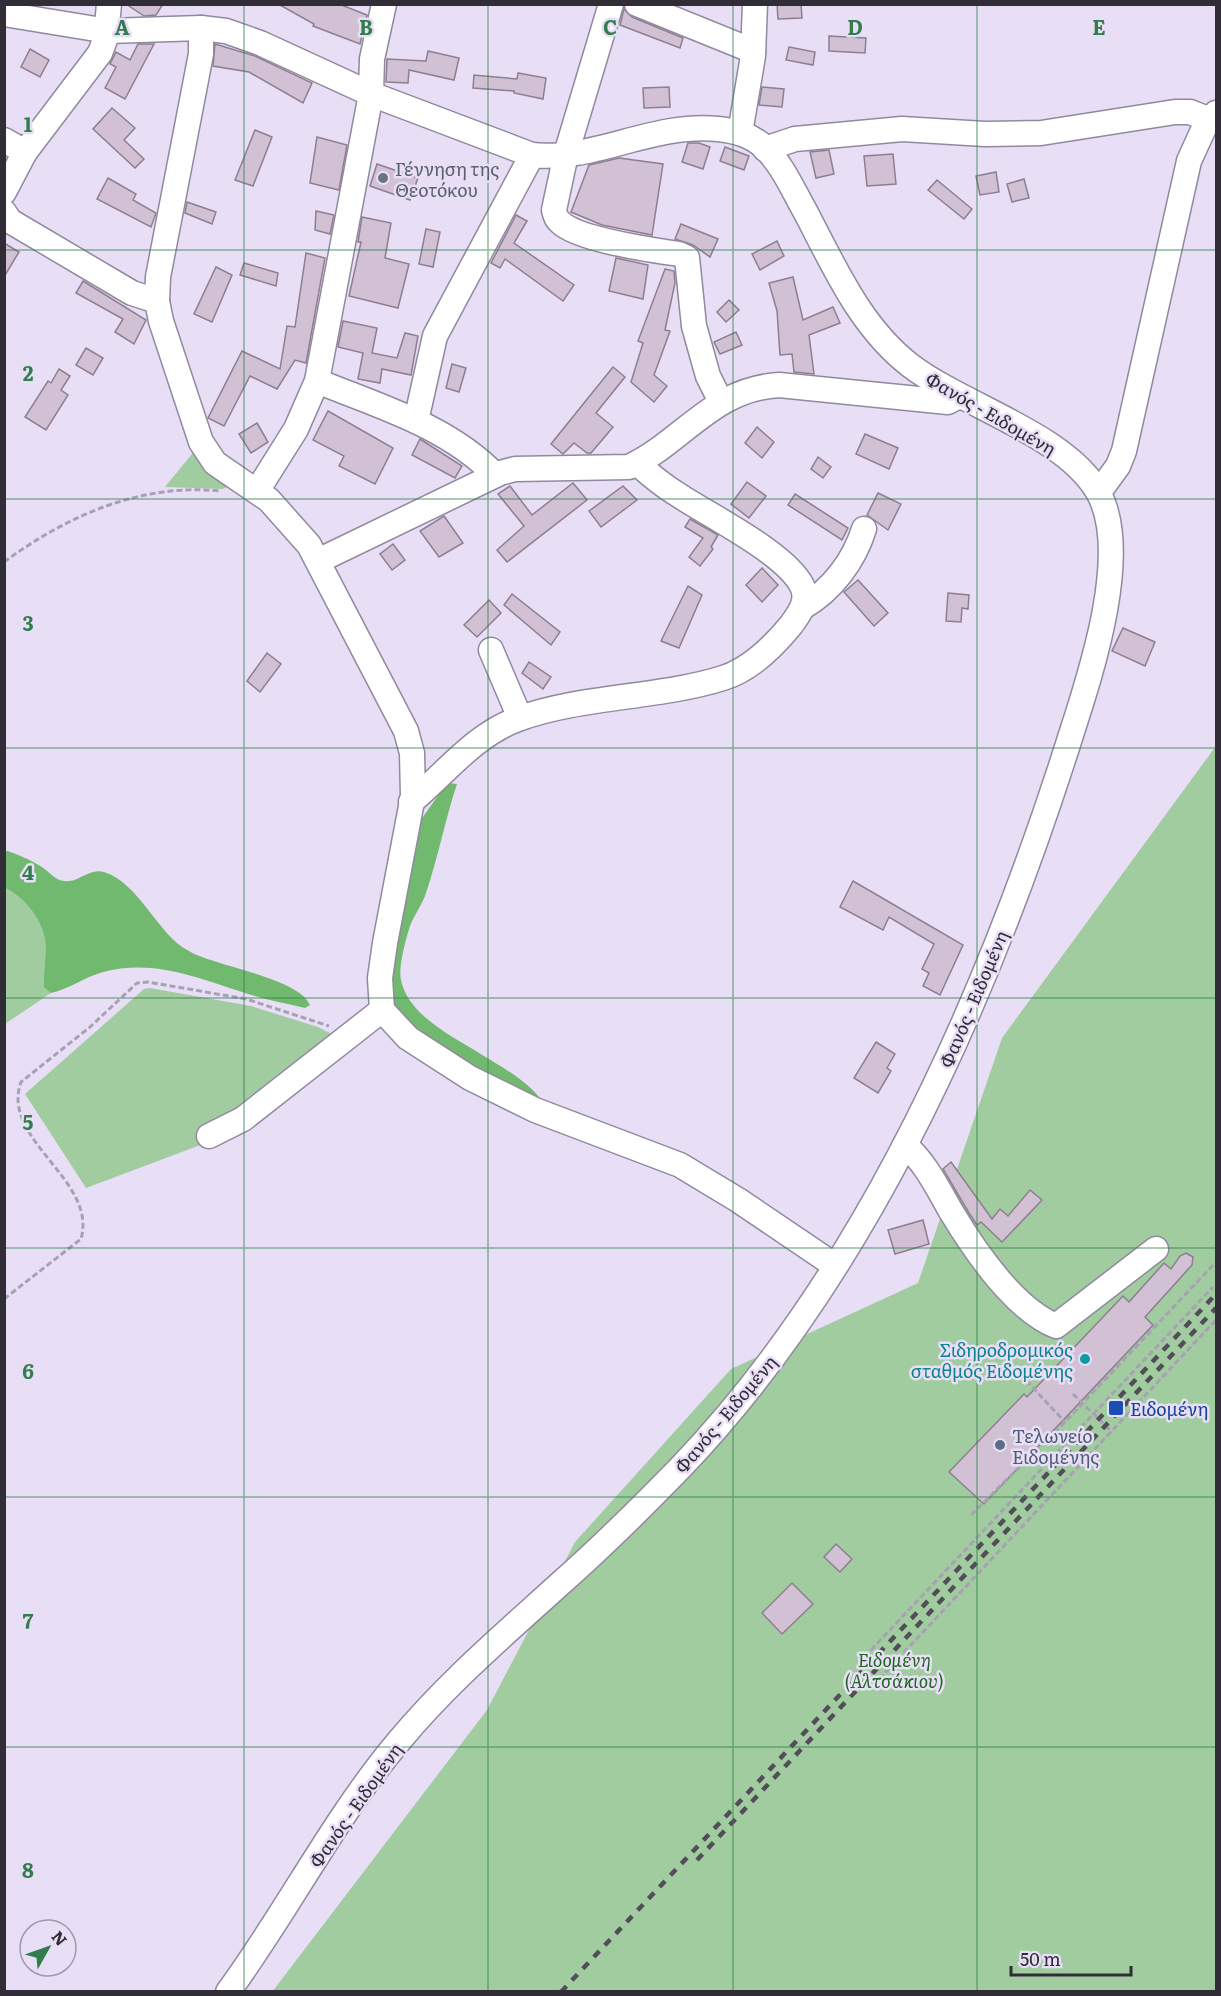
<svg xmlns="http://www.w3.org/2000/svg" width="1221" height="1996" font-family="Literata,serif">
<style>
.green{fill:#a1cc9f}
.forest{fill:#72b970}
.building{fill:#d2c1d4;stroke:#8e7e90;stroke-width:1.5}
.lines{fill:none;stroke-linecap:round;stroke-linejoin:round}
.minor-casing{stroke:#91899e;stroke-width:27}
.path{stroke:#a8a1b4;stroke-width:3;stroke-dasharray:6 3;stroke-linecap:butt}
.minor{stroke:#fff;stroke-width:24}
.rail{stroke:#524d59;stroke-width:4.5;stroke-dasharray:8 8;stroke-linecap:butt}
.grid{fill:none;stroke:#317d4c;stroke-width:1.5;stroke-opacity:0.55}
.worship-dot{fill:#6b7280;stroke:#e8dff7;stroke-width:2}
.culture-dot{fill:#0f9aa8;stroke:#e8dff7;stroke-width:2}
.transit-dot{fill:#1a4fb4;stroke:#e8dff7;stroke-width:2}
.service-dot{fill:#5c6f8a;stroke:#e8dff7;stroke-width:2}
.labels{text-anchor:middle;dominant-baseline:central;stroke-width:5;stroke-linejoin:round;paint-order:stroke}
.worship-label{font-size:18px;fill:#5b616d;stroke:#e8dff7;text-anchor:start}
.street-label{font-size:18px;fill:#302d36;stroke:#e8dff7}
.culture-label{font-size:18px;fill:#0d838f;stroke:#e8dff7;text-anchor:end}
.transit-label{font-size:18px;fill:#164399;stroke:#e8dff7;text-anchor:start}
.service-label{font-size:18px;fill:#4e5e75;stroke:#e8dff7;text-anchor:start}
.park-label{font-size:18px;font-style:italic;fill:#206721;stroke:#e8dff7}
.grid-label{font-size:20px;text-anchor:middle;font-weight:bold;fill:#317d4c;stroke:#e8dff7;stroke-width:5;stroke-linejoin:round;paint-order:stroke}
</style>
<rect width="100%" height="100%" fill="#e8dff7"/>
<!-- green -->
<g class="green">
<polygon points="196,449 231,486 222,489 165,487"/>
<polygon points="1216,746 1216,1991 272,1992 487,1710 575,1542 731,1369 918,1283 1002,1038"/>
<path d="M5 888C23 896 41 918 45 939 47 954 43 971 44 986L51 993 5 1024Z"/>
<polygon points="150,988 251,1006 318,1027 338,1037 203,1144 86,1188 25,1094 144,989"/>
</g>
<!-- forest -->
<g class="forest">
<path d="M447 783 457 784C445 820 438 858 426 893 422 905 414 915 410 926 406 938 398 968 401 980 408 1015 452 1036 479 1053 503 1068 535 1084 548 1111L396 1020 386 979 420 821Z"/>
<path d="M4 850C17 854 31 860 42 867 51 873 57 883 69 881 81 880 90 868 104 872 139 883 157 933 187 950 215 967 298 977 310 1005L305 1008C284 1003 263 999 242 992 195 977 153 959 103 972 85 977 69 989 51 993L44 987C43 971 47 954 45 939 41 918 23 896 5 888Z"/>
</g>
<!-- building -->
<g class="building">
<polygon points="126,4 163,4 156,15 144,16"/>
<polygon points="278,4 339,4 367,15 360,44 313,26 314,24"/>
<polygon points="777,4 801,4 802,18 778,19"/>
<polygon points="624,9 632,17 683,38 680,48 620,25"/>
<polygon points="829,36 866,38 865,53 829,51"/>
<polygon points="138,44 154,44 125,99 105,88 116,67 110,64 116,52 130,60"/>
<polygon points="215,44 255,56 312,83 303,103 249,72 213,66"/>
<polygon points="789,47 815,52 813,65 786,60"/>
<polygon points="30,49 49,60 40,77 21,67"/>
<polygon points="428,51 459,58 454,80 409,70 408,83 386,82 387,59 426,61"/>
<polygon points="518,73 546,78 543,99 514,93 514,91 473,88 474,75 517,79"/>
<polygon points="669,87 670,107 644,108 643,88"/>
<polygon points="762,87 784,89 782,107 759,105"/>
<polygon points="112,108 135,128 124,140 144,159 135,168 93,129"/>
<polygon points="255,130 272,137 253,186 235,180"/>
<polygon points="317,137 347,145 339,190 310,183"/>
<polygon points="688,143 699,143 710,147 703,169 682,162"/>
<polygon points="725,147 749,156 744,170 720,161"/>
<polygon points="829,150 834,174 816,178 810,152"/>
<polygon points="893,154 896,184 867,186 864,156"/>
<polygon points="619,158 663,164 652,235 602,225 571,212 589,165"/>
<polygon points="377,164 418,178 410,200 370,186"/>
<polygon points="996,172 999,192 980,195 976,176"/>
<polygon points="108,178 136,194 133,200 156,213 151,227 97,199"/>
<polygon points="1024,179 1029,198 1012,202 1007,184"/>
<polygon points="937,180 972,209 964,219 928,190"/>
<polygon points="187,202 216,212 212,224 185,213"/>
<polygon points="316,211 334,215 330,234 315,230"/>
<polygon points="516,215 527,221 514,243 574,285 563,301 505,259 500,268 491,263"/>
<polygon points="362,217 391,223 385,258 409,264 398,308 349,296 361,242 358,242"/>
<polygon points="681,224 718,239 710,257 693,245 675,239"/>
<polygon points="426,229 440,232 433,267 419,264"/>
<polygon points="777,241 784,256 760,270 752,254"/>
<polygon points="4,243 19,252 4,277"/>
<polygon points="306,253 325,258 306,363 295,360 277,389 250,376 224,426 208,418 242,351 280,369 287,326 295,327"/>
<polygon points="616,258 648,265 643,299 609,291"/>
<polygon points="244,263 278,273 276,286 240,275"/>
<polygon points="216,267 232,275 212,322 194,314"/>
<polygon points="665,269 674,271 675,283 665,330 670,331 654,375 667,386 654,402 631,382 643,343 638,341"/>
<polygon points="793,277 803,320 833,307 840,323 809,335 814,374 794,372 792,354 780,355 777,311 769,283"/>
<polygon points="83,281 146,320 134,344 115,332 123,319 76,293"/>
<polygon points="729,300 739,310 726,322 717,312"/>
<polygon points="343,321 377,328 372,353 397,358 405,333 418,336 411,375 382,369 380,383 358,379 363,353 338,347"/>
<polygon points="736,332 742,345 720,354 714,342"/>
<polygon points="86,348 103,358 93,375 76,365"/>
<polygon points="452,364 466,368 459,392 446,388"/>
<polygon points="613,367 625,377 596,413 613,427 591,453 587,453 574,443 563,454 551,444"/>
<polygon points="59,369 70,376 61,390 68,395 46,430 25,417 48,381 51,383"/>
<polygon points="328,411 393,448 375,484 339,466 344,456 313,440"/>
<polygon points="257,423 268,442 251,453 239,434"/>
<polygon points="757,427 774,442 762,458 745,443"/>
<polygon points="865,434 898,448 889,469 856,454"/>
<polygon points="420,439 462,466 455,478 412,455"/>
<polygon points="818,457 831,467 823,478 811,469"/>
<polygon points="747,482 766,496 749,518 731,504"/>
<polygon points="573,483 587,500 507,562 497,550 524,526 498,494 510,486 532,515"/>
<polygon points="623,486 637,500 601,527 589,511"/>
<polygon points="878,493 901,504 888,530 867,515"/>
<polygon points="795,494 848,528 842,540 788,505"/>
<polygon points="444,516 463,543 439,557 420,531"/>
<polygon points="690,519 718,535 711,547 713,549 700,566 689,557 703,538 685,527"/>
<polygon points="393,544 405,560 392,570 380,554"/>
<polygon points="762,568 778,585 762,602 746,585"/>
<polygon points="858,580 888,613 874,626 844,592"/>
<polygon points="688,586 702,595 679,648 661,641"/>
<polygon points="948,593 969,595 968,609 962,608 961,622 946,621"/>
<polygon points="512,594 560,632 551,645 504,605"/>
<polygon points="489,600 501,613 477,637 464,625"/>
<polygon points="1123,628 1155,642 1145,666 1112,651"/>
<polygon points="267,653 281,664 260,692 247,681"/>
<polygon points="529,662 551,677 543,689 522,673"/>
<polygon points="853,881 963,945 940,995 923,986 929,973 922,969 934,944 889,917 883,930 840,907"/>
<polygon points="876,1042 895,1054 887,1068 891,1071 878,1093 854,1078"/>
<polygon points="951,1162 992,1219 1000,1209 1008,1216 1030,1190 1042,1200 1002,1242 981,1222 977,1225 969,1213 943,1169"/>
<polygon points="923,1220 929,1244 895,1254 888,1230"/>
<polygon points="1186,1253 1193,1257 1192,1265 1145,1317 1153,1325 984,1504 949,1472 1024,1394 1027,1397 1123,1296 1129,1302 1164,1263 1171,1269 1180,1256"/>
<polygon points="836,1544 852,1559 840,1572 824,1557"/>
<polygon points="792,1583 813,1604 782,1634 762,1613"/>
</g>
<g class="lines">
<defs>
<g id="minor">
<path d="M611 4 566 154 554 210C555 215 556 219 560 222 578 240 653 250 679 254L687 258 694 326 708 376 721 402"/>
<polyline points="637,4 753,51"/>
<path d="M4 14 108 31 201 28 226 31 260 43 371 94 532 155C592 162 654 122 718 129 736 131 751 135 764 147 782 164 793 190 805 211 834 266 860 327 911 366 964 406 1066 435 1098 492 1132 552 1090 676 1070 738 989 994 868 1272 680 1468 642 1507 603 1546 562 1582 506 1633 448 1682 399 1741 334 1818 288 1910 228 1992"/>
<polyline points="201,28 201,54 158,277 157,301 161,321 201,442 215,463 269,500 309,545 406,731 412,753 413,796 385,943 380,978 382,1010 408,1038 470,1078 535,1110 680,1165 738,1200 834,1265"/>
<polyline points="740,133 753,56 755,4"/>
<polyline points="4,140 25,152"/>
<polyline points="765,149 795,139 902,129 985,134 1041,133 1175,112 1190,112 1210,120"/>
<polyline points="4,192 25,152 100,53 106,37 109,4"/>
<polyline points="4,212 10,221 132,293 157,301"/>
<path d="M317 381C378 406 448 426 495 475"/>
<polyline points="416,421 435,336 532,155"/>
<polyline points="257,491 296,429 317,381 371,94 372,59 384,4"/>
<polyline points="1099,492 1118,466 1124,451 1189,161 1204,128 1216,113"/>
<path d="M320 560 500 473 515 469 629 467C684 441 712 389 779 385L948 402 959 396"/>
<path d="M803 607C832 590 854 561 864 529"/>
<polyline points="491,650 520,718"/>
<path d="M411 802C446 773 474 735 518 719 580 696 660 698 723 678 749 670 774 646 791 625 800 613 810 599 801 584 783 552 712 517 680 496 665 487 650 475 637 463"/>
<polyline points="209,1136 243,1119 382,1010"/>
<path d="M905 1145C926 1163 938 1189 952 1213 975 1251 1014 1309 1056 1326L1156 1249"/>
</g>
</defs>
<!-- minor casing -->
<use href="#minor" class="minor-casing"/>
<!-- path -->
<g class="path">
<path d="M4 562C67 516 140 483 220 491"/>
<path d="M4 1299 81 1239C98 1180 0 1140 21 1082L90 1027 137 983 148 982 246 999 329 1026"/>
<polyline points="1020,1374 1065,1422"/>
<polyline points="1073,1394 1112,1432"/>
<polyline points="971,1515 1065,1422 1216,1262"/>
<polyline points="871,1650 1213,1287"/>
<polyline points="879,1679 1216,1320"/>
</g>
<!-- minor -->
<use href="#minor" class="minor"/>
<!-- rail -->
<g class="rail">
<polyline points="697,1860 1216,1308"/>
<polyline points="561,1992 1216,1294"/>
</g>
</g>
<!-- grid -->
<path class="grid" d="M244 4V1992M488 4V1992M733 4V1992M977 4V1992M4 250H1216M4 499H1216M4 748H1216M4 998H1216M4 1248H1216M4 1497H1216M4 1747H1216"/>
<!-- markers -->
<circle class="worship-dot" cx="383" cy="178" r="6"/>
<circle class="culture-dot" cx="1085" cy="1359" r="6"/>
<rect class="transit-dot" x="1108" y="1400" width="16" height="16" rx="3"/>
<circle class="service-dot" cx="1000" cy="1445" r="6"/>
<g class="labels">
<!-- worship labels -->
<g class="worship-label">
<text x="395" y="168">Γέννηση της<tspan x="395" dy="21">Θεοτόκου</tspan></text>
</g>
<!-- street labels -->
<g class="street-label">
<text transform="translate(991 413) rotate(30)">Φανός - Ειδομένη</text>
<text transform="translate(973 999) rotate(-67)">Φανός - Ειδομένη</text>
<text transform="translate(725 1414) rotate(-50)">Φανός - Ειδομένη</text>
<text transform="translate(355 1805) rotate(-55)">Φανός - Ειδομένη</text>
</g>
<!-- culture labels -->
<g class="culture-label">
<text x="1073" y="1349">Σιδηροδρομικός<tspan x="1073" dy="21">σταθμός Ειδομένης</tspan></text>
</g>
<!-- transit labels -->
<g class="transit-label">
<text x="1130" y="1408">Ειδομένη</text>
</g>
<!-- service labels -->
<g class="service-label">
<text x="1012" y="1435">Τελωνείο<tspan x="1012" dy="21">Ειδομένης</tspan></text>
</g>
<!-- park labels -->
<g class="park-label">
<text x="894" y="1659">Ειδομένη<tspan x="894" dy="21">(Αλτσάκιου)</tspan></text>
</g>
</g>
<g class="grid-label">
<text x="122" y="35">A</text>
<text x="366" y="35">B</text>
<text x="610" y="35">C</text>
<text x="855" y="35">D</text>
<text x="1099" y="35">E</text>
<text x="28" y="132">1</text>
<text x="28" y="381">2</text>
<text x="28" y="631">3</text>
<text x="28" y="880">4</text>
<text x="28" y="1130">5</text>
<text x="28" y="1379">6</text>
<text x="28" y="1629">7</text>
<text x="28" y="1878">8</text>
</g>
<!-- border -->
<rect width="1221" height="1996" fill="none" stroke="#302d36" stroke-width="12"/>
<!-- north arrow -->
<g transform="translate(48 1948) rotate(50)"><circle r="28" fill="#e8dff7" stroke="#9e98aa" stroke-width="1.5"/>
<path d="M0-4.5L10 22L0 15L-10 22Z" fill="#317d4c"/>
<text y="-9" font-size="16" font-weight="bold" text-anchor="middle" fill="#302d36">N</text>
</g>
<!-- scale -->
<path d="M1011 1966v9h120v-9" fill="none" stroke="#302d36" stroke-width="3"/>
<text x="1020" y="1966" font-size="18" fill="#302d36" stroke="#e8dff7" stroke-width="4.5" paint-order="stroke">50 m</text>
</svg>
